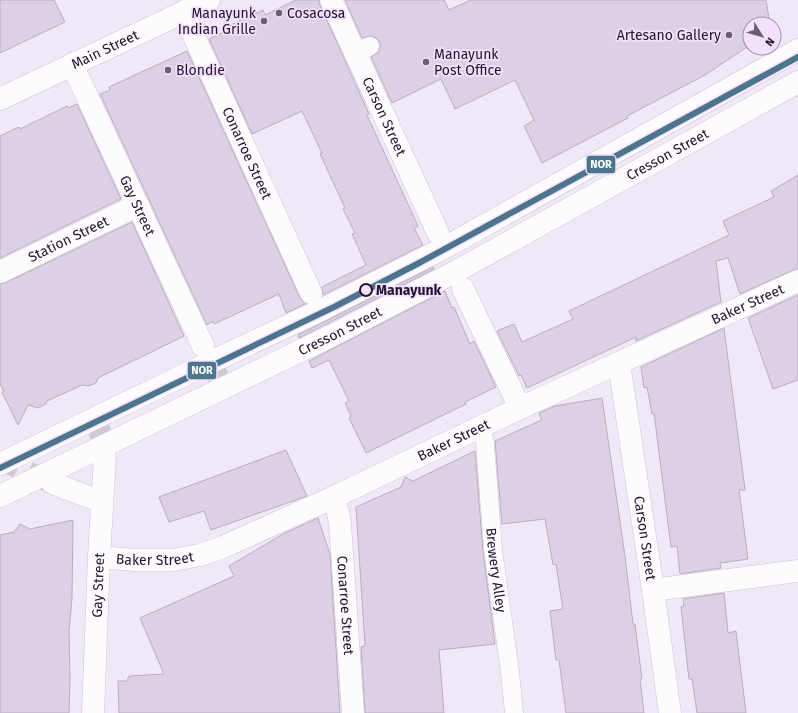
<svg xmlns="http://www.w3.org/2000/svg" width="798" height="713" font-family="'Fira Sans',sans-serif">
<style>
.building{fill:#dcd0e5;stroke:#b9adc1}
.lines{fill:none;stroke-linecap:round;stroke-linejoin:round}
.minor-tunnel{stroke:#d1c7d9;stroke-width:22;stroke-dasharray:22 11;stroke-linecap:butt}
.service-casing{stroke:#cec3d7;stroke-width:19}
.pedestrian-casing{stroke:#cec3d7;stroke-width:23}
.minor-casing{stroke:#cec3d7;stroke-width:23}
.tertiary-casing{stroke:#cec3d7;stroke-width:23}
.service{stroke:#fdfbfe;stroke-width:18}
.pedestrian{stroke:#fdfbfe;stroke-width:22}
.minor{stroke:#fdfbfe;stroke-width:22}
.tertiary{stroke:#fdfbfe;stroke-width:22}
.rail-1-casing{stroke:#f1e1fd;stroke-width:9}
.rail-1{stroke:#4c748c;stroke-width:6}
.poi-dot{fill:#6b5d74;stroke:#f1e1fd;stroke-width:1.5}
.stop-dot{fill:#f1e1fd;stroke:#23132d;stroke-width:2}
.labels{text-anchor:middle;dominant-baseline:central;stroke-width:3.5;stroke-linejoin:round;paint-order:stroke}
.poi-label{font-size:14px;fill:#23132d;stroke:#f1e1fd;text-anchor:start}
.street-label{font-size:14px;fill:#23132d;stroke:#f1e1fd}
.stop-label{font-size:14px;font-weight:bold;fill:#23132d;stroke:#f1e1fd;text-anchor:start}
.line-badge{stroke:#f1e1fd;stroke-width:1.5}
.badge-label{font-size:11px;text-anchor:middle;font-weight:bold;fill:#fff}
</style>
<rect width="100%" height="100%" fill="#f0e7f7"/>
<!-- building -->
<g class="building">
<polygon points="0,0 54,0 65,22 0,53"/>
<polygon points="296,0 319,0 320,5 369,114 367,115 418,226 414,228 423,245 323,295 322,287 366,265 352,234 355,233 343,209 345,208 320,154 322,153 302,111 252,134 209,39 228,30 226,27 263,10 265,15"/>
<polygon points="345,0 444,0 449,10 471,0 766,0 770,24 750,24 750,45 705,75 627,116 628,118 542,163 524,126 534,120 515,80 455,109 441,79 392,103 371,57 379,52 380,47 380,42 376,38 371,36 362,38"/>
<polygon points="187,51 300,298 305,304 286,313 279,294 214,324 213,321 207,325 100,94 110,90 109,87"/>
<polygon points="77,104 121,199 0,258 0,136 19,127 20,129 67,106 68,108"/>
<polygon points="798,175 798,269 793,270 740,294 728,258 716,261 721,302 636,341 636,337 527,388 521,375 519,376 497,331 514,324 522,342 573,319 569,311 729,235 723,221 774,197 771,191"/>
<polygon points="132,222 184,336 98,378 96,383 88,386 82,385 47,401 46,404 38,408 28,405 18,425 2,392 4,391 0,384 0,284 5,283"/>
<polygon points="433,267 434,269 299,338 298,335"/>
<polygon points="445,291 452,308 454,307 470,344 474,341 496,387 465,402 466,404 366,453 349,418 351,416 345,403 349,401 329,360 312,368 309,361"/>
<polygon points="798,295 798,380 773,389 748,318"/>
<polygon points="724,328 745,490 739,490 748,559 720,563 721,568 680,574 677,546 671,547 654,413 652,414 647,387 644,388 641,367"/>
<polygon points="602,398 625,556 633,624 635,624 642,679 640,679 644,713 566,713 559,660 556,660 550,611 563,609 556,564 553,565 545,519 502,524 495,441 542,420 539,413 555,406"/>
<polygon points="286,450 307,496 211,530 204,511 169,522 159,497"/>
<polygon points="475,451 483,551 495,644 439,650 444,713 365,713 361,647 365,646 356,507 401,487 405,477 413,481"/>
<polygon points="318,518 330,554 340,713 119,713 118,681 127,681 129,676 164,674 140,618 234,576 229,566 283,534"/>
<polygon points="73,520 72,598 69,631 70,680 69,713 0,713 0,535 14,532 20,524 30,529"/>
<polygon points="724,593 728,633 736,631 746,713 697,713 692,679 689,679 681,607 684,606 683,599"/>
</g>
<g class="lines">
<!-- minor-tunnel -->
<g class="minor-tunnel">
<polyline points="211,362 223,388"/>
<polyline points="96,418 104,446 105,457"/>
<polyline points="0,456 6,462 52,483"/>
</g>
<defs>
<g id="service">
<polyline points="355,53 370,46"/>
<path id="s1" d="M481 427 485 443 493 550 510 672 514 713"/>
</g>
<g id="pedestrian">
<path id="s2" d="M72 64 203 346"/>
</g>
<g id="minor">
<path id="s3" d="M331 0 438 233"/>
<path id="s4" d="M183 12 311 293"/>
<path id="s5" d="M0 272 138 205"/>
<polyline points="463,289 520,408"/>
<path id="s6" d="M619 363 653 590 670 713"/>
<polyline points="0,464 211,362 319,311 444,248 798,50"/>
<polyline points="52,483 102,502"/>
<path id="s7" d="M0 496 331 336 455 272 798 82"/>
<path id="s8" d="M332 498 338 512 340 524 353 713"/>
<path id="s9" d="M99 557 134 560H173L200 555 223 547 332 498 520 408 798 281"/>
<polyline points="653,590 798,571"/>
<path id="s10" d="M93 713 99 557 105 457"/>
</g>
<g id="tertiary">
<path id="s11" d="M0 99 209 0"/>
</g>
</defs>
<!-- service casing -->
<use href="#service" class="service-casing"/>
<!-- pedestrian casing -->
<use href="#pedestrian" class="pedestrian-casing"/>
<!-- minor casing -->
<use href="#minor" class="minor-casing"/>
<!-- tertiary casing -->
<use href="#tertiary" class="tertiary-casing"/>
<!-- service -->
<use href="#service" class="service"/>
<!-- pedestrian -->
<use href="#pedestrian" class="pedestrian"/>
<!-- minor -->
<use href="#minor" class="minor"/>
<!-- tertiary -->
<use href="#tertiary" class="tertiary"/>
<defs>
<polyline id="rail-1" points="0,468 336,306 419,263 798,57"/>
</defs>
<!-- rail-1 casing -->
<use href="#rail-1" class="rail-1-casing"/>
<!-- rail-1 -->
<use href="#rail-1" class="rail-1"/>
</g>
<!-- markers -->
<g class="poi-dot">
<circle cx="279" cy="13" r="4"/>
<circle cx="264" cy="21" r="4"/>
<circle cx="729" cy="35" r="4"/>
<circle cx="426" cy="62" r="4"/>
<circle cx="168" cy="70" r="4"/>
</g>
<circle class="stop-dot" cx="366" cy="290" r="6"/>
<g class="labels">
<!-- poi labels -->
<g class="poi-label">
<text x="256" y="13" text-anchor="end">Manayunk<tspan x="256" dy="16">Indian Grille</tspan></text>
<text x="287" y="13">Cosacosa</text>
<text x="721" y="35" text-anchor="end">Artesano Gallery</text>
<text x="434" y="54">Manayunk<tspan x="434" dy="16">Post Office</tspan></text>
<text x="176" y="70">Blondie</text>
</g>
<!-- street labels -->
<g class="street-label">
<text stroke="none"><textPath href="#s11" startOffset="116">Main Street</textPath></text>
<text stroke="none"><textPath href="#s3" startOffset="128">Carson Street</textPath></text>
<text stroke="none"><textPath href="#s4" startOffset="155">Conarroe Street</textPath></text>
<text stroke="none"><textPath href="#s7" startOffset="750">Cresson Street</textPath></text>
<text stroke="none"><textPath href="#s2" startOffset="156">Gay Street</textPath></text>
<text stroke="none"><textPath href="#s5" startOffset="76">Station Street</textPath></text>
<text stroke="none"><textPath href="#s9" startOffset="704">Baker Street</textPath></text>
<text stroke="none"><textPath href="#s7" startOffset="378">Cresson Street</textPath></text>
<text stroke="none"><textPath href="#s9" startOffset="380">Baker Street</textPath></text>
<text stroke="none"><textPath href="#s6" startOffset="177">Carson Street</textPath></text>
<text stroke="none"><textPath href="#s9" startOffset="56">Baker Street</textPath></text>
<text stroke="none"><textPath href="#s1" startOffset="144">Brewery Alley</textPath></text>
<text stroke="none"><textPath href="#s10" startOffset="128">Gay Street</textPath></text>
<text stroke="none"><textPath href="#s8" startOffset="109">Conarroe Street</textPath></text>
</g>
<!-- stop labels -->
<g class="stop-label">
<text x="376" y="290">Manayunk</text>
</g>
</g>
<g class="line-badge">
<rect x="586" y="155" width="30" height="19" rx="4" fill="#4c748c"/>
<rect x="187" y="361" width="30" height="19" rx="4" fill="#4c748c"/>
</g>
<g class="badge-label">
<text x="601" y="168">NOR</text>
<text x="202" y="374">NOR</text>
</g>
<!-- north arrow -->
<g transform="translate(762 36) rotate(127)"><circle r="19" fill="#f1e1fd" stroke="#9f8faa"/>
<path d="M0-3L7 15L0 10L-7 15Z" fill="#6b5d74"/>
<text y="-6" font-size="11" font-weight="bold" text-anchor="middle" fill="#23132d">N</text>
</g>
</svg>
